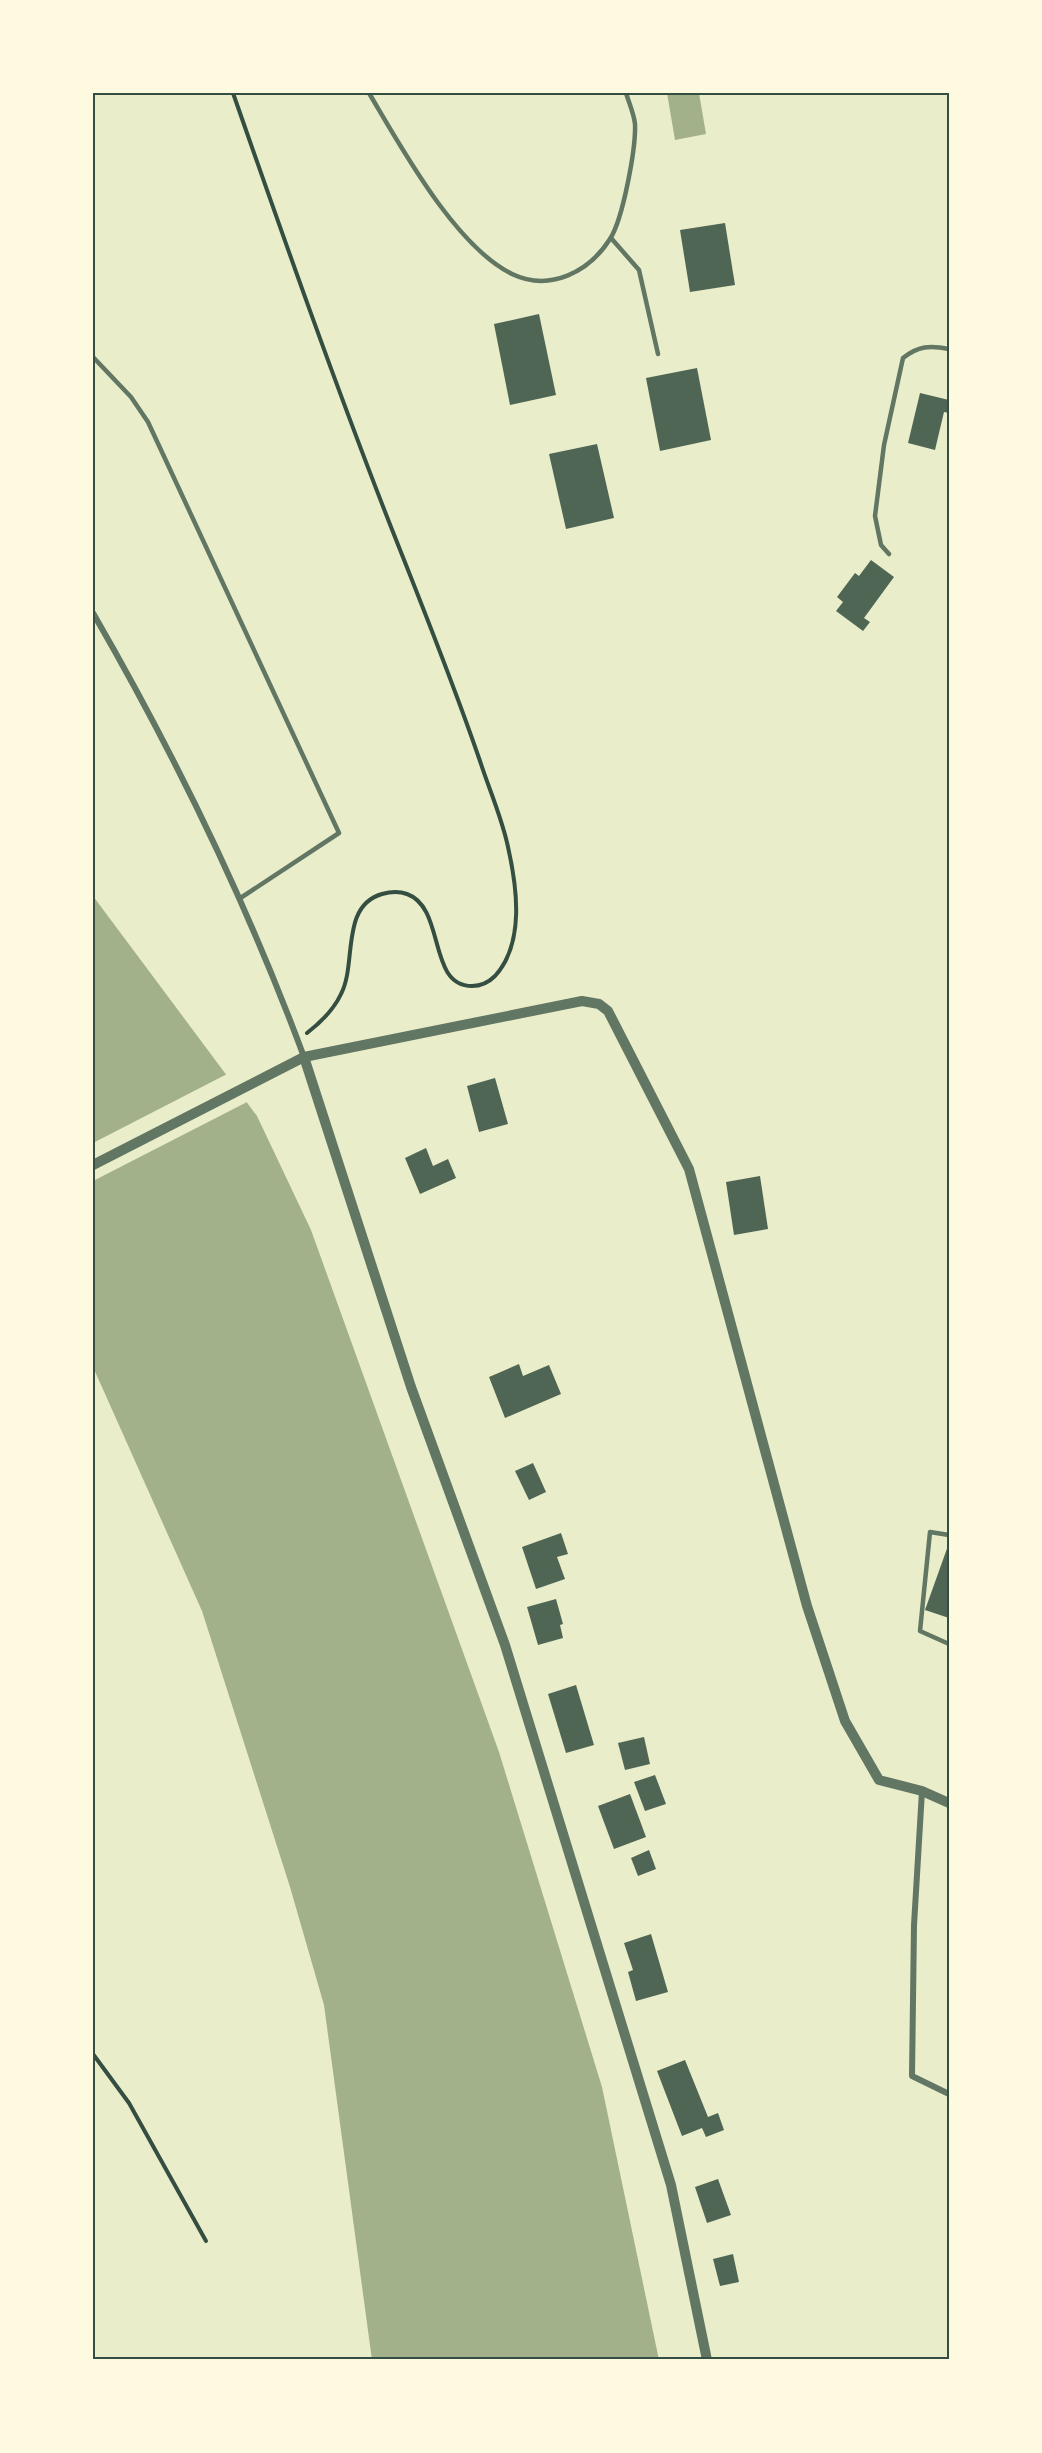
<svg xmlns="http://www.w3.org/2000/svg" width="1042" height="2453" font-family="Barlow,sans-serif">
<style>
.water{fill:#a3b18a}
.pier{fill:#e9edc9}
.building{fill:#4f6655}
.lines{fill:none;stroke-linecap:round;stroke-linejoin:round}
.path{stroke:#344e41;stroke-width:4}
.service{stroke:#617663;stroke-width:4.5}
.minor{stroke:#617663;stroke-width:6}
.tertiary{stroke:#617663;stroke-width:10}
.neatline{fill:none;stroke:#344e41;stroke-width:2}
</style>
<rect width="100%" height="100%" fill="#e9edc9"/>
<!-- water -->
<g class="water">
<polygon points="667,93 699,93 706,134 675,140"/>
<polygon points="93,896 257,1116 311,1230 499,1752 602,2087 659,2360 372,2360 324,2005 290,1887 202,1611 93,1367"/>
</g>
<!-- pier -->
<polygon class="pier" points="229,1073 249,1101 93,1181 93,1143"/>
<!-- building -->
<g class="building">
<polygon points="725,223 735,285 690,292 680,230"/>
<polygon points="539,314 556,395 510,405 494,324"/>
<polygon points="697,368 711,440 660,451 646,378"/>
<polygon points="920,393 949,400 949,413 944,412 935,450 908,443"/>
<polygon points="597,444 614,518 566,529 549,454"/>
<polygon points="871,560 894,577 864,618 870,622 863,631 836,611 843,602 837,597 855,573 859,576"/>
<polygon points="495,1078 508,1124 479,1132 467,1086"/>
<polygon points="426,1148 433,1166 448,1159 456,1178 420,1194 405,1158"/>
<polygon points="760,1176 768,1229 734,1235 726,1182"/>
<polygon points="519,1364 523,1376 549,1365 561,1394 505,1418 489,1377"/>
<polygon points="533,1463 546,1492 529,1500 515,1471"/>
<polygon points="561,1533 568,1554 557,1557 565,1579 536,1589 522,1547"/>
<polygon points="949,1543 949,1618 925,1610"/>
<polygon points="556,1599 563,1624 560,1625 563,1638 538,1645 527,1607"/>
<polygon points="576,1685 594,1745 566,1753 548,1694"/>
<polygon points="644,1737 650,1764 625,1770 618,1743"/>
<polygon points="655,1775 666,1804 645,1811 634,1782"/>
<polygon points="630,1794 646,1837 614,1849 598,1806"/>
<polygon points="649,1850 656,1869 638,1876 631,1858"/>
<polygon points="651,1934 668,1992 636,2001 628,1972 633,1970 624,1943"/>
<polygon points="685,2060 708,2117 718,2113 724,2130 706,2137 702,2128 682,2136 657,2071"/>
<polygon points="718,2179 731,2215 707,2223 695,2187"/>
<polygon points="733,2254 739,2282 720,2286 713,2259"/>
</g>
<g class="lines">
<!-- path -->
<g class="path">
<path d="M233 93C284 239 335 384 391 527 422 605 453 682 480 761 489 789 502 818 508 847 517 887 525 943 495 976 489 982 481 986 472 986 427 986 446 908 407 894 399 891 389 892 382 894 340 906 357 964 341 994 334 1009 320 1023 307 1033"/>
<polyline points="93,2054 129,2103 206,2241"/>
</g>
<!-- service -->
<g class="service">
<path d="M369 93C401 147 455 246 512 274 550 292 589 272 610 239 623 219 636 148 635 124 634 114 629 103 626 93"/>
<polyline points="611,238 639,270 658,354"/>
<polyline points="93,357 131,397 148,422 339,833 239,899"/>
<path d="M889 554 881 545 875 516 884 445 903 358C918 346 930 345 949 349"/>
<polyline points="949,1535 930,1532 920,1631 949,1644"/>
</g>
<!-- minor -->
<g class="minor">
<path d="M93 613C175 755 247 903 304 1057"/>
<polyline points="922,1791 914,1925 912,2076 949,2094"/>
</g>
<!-- tertiary -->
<g class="tertiary">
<polyline points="304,1057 411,1387 505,1645 671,2185 707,2360"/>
<polyline points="93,1165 304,1057 582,1001 599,1004 608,1011 689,1169 807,1606 845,1721 879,1780 922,1791 949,1803"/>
</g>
</g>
<!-- border -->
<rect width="1042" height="2453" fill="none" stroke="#fefae0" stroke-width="189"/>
<rect x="94" y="94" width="854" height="2264" class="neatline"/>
</svg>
